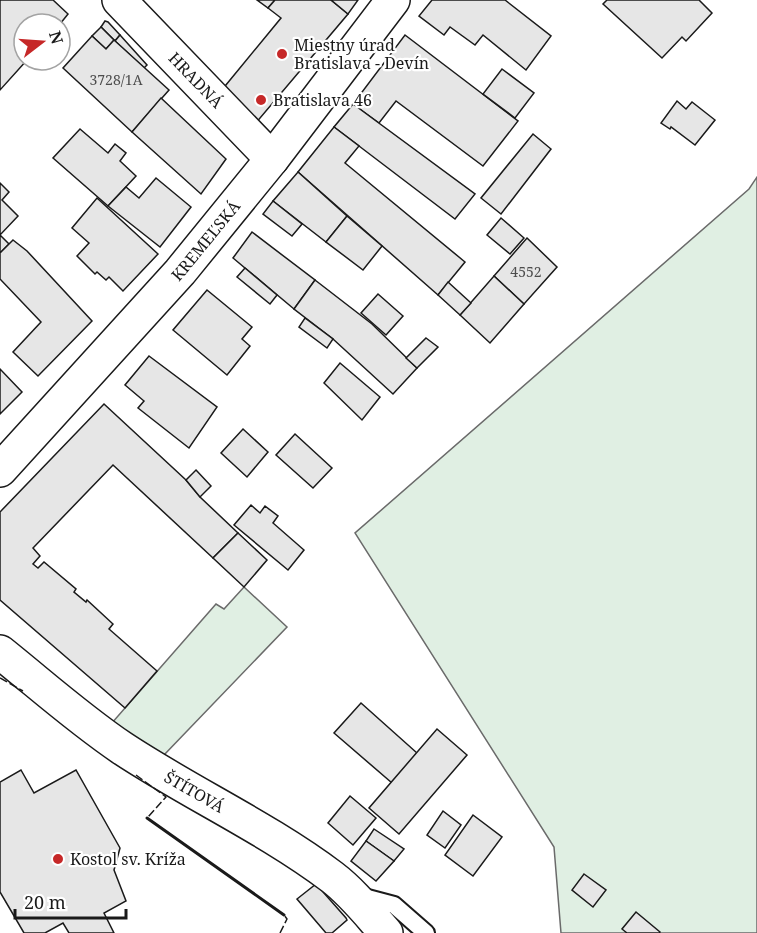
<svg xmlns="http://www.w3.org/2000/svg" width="757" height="933" font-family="'Noto Serif',serif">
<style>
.green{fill:#e0efe3;stroke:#6a6a6a;stroke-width:1.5}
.building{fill:#e6e6e6;stroke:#1a1a1a;stroke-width:1.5}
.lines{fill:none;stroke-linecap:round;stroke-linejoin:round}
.lane-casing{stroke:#1a1a1a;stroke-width:20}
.street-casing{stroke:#1a1a1a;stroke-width:36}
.secondary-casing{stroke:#1a1a1a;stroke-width:36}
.lane{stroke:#fff;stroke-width:16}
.street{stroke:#fff;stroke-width:33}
.secondary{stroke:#fff;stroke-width:33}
.fence{stroke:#1a1a1a;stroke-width:1.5;stroke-dasharray:8 3;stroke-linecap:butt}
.wall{stroke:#1a1a1a;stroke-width:3}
.poi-dot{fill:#c62828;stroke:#fff;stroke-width:2}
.labels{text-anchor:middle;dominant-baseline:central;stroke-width:4.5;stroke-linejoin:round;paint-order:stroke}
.number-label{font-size:14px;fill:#4d4d4d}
.poi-label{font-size:16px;fill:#1a1a1a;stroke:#fff;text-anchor:start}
.street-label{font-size:16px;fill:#1a1a1a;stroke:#fff}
</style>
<rect width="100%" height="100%" fill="#fff"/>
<!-- green -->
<g class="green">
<polygon points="757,177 757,933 561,933 554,847 355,533 749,189"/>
<polygon points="244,587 287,627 163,756 111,724 216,604 224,609"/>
</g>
<!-- building -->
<g class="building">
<polygon points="0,0 53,0 68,14 60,24 24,24 24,60 27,60 0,90"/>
<polygon points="257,0 275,0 268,8"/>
<polygon points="275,0 331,0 348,14 255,124 221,91 281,18 268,8"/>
<polygon points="331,0 358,0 348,14"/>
<polygon points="432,0 505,0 551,36 526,70 483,35 475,45 450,27 444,35 419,16"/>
<polygon points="607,0 699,0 712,13 686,41 682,37 662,58 603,4"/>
<polygon points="105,21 108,22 120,35 115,41 101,27"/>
<polygon points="101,27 114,40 106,49 92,36"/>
<polygon points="120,35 147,65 144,68 115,41"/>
<polygon points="405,35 518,121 483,166 396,101 379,123 353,104"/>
<polygon points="92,36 106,49 114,40 169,90 132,132 63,68"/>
<polygon points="502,69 534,93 515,118 483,94"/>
<polygon points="161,98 226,159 201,194 132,132"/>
<polygon points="677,101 686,109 692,102 715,120 695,145 671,127 670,129 661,123"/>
<polygon points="353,104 475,194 455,219 334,127"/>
<polygon points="334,127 359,146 345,163 465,262 438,295 298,172"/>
<polygon points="80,129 108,153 115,144 126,153 120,161 136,176 108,206 53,158"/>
<polygon points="533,134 551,149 501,214 481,198"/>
<polygon points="298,172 347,216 326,242 273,201"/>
<polygon points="156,178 191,207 160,247 108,206 126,187 139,198"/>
<polygon points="0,183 9,192 2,200 18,216 0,235"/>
<polygon points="97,198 158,254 123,291 109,277 106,280 97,272 95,274 77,256 89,243 72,228"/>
<polygon points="273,201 302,224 292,236 263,214"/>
<polygon points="347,216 382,246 363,270 326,242"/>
<polygon points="501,218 524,238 510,254 487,235"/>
<polygon points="252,232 315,280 294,309 233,258"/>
<polygon points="0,235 9,244 0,253"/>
<polygon points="527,238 557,267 524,304 494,276"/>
<polygon points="13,240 27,251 92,321 38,376 13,352 41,322 0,279 0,253"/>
<polygon points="245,268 277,295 270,304 237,277"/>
<polygon points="494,276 524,304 490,343 460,315"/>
<polygon points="315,280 372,324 417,368 393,394 333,339 294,309"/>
<polygon points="448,282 471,303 460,315 438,295"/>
<polygon points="207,290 252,327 242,339 250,346 227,375 173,330"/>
<polygon points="378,294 403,316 386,335 361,313"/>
<polygon points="305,318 333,339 327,348 299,327"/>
<polygon points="426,338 438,347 417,368 406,358"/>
<polygon points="149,356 217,407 189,448 138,408 144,401 125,385"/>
<polygon points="340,363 380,397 362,420 324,383"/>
<polygon points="0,369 22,392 0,414"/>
<polygon points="104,404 186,480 200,497 238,533 213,558 113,465 33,548 40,556 33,564 38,568 44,562 76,589 74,592 86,602 87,600 113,624 109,629 157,671 125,708 0,600 0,512"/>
<polygon points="243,429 268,452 247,477 221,453"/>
<polygon points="295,434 332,468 313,488 276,455"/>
<polygon points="196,470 211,486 200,497 186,480"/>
<polygon points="251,505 260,513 265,506 278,516 273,523 304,550 288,570 234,525"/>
<polygon points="238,533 267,560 244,587 213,558"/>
<polygon points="361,703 417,753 392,783 334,733"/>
<polygon points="437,729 467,755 399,834 369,808"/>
<polygon points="21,770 34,793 76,770 120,848 114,870 126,901 104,913 114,933 69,933 63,923 45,933 24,933 0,892 0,782"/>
<polygon points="350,796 376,818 353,845 328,823"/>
<polygon points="443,811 461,825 445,848 427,835"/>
<polygon points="473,815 502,837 473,876 445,855"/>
<polygon points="374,829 404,849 394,861 366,841"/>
<polygon points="366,841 394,861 376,881 351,861"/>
<polygon points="584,874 606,890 593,907 572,890"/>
<polygon points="316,884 346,918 347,920 332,933 326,933 297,899"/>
<polygon points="636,912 660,932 659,933 627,933 622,929"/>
</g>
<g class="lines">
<defs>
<polyline id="lane" points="360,896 394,905 426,933"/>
<g id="street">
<path id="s1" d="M119 0 272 159"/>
<path id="s2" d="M0 652C40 684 79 719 122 748 190 793 267 828 332 877 353 893 369 914 386 933"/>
</g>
<g id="secondary">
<path id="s3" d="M0 470 180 272 272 159 393 0"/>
</g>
</defs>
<!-- lane casing -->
<use href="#lane" class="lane-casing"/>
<!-- street casing -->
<use href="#street" class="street-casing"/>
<!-- secondary casing -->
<use href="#secondary" class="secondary-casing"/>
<!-- lane -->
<use href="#lane" class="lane"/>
<!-- street -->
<use href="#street" class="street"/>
<!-- secondary -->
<use href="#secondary" class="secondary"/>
<!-- fence -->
<g class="fence">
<polyline points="0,678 23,691"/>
<polyline points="136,775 166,797 147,818"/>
<polyline points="280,933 287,919 284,915"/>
</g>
<!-- wall -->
<polyline class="wall" points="147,818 284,915"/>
</g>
<!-- markers -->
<g class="poi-dot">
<circle cx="282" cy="54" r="6"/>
<circle cx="261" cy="100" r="6"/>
<circle cx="58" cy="859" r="6"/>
</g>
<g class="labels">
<!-- number labels -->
<g class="number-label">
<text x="116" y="79">3728/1A</text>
<text x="526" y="271">4552</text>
</g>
<!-- poi labels -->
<g class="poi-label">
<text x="294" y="45">Miestny úrad<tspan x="294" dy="18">Bratislava - Devín</tspan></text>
<text x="273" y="100">Bratislava 46</text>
<text x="70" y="859">Kostol sv. Kríža</text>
</g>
<!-- street labels -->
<g class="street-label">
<text stroke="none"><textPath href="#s1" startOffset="111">HRADNÁ</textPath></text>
<text stroke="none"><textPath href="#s3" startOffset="308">KREMEĽSKÁ</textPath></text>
<text stroke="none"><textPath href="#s2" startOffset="240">ŠTÍTOVÁ</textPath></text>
</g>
</g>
<!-- north arrow -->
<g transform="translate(42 42) rotate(73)"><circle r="28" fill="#ffffff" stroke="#a3a3a3" stroke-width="1.5"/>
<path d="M0-4.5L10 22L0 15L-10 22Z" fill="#c62828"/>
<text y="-9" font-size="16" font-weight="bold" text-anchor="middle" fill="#1a1a1a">N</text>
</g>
<!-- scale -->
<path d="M15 909v9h111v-9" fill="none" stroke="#1a1a1a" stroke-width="3"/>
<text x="24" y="909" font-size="18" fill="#1a1a1a" stroke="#ffffff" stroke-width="4.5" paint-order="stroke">20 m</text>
</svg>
